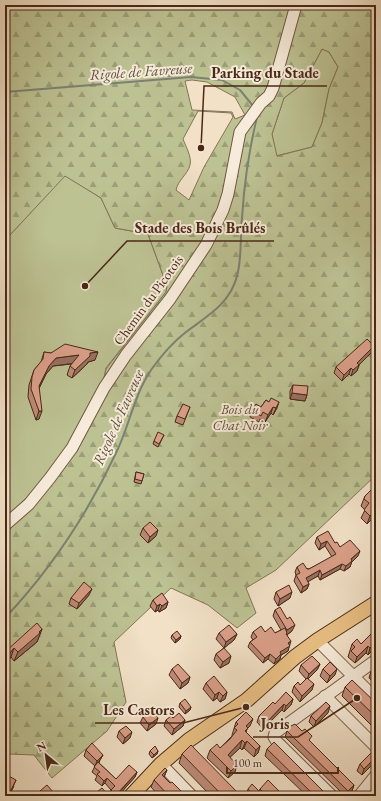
<svg xmlns="http://www.w3.org/2000/svg" width="381" height="801" font-family="'EB Garamond',serif">
<style>
.grass{fill:#bdc293;stroke:#837554}
.forest{fill:url(#forest-firs);stroke:#837554;fill-rule:evenodd}
.lines{fill:none;stroke-linecap:round;stroke-linejoin:round}
.stream{stroke:#7b8272;stroke-width:2}
.minor-casing{stroke:#735642;stroke-width:13}
.major-casing{stroke:#492816;stroke-width:16}
.minor{stroke:#f7ecdb;stroke-width:11}
.major{stroke:#e9c084;stroke-width:14}
.wall{fill:#bc8a77;stroke:#492816}
.shaded-wall{fill:#997061;stroke:#492816}
.building{fill:#dba08a;stroke:#492816}
.labels{text-anchor:middle;dominant-baseline:central;stroke-width:4;stroke-linejoin:round;paint-order:stroke}
.street-label{font-size:14px;fill:#492816;stroke:#f7ecdb}
.park-label{font-size:14px;font-style:italic;fill:#664e35;stroke:#f7ecdb}
.water-label{font-size:15px;font-style:italic;fill:#5e4e3c;stroke:#f7ecdb}
.leader{fill:none;stroke:#492816;stroke-width:1.5}
.callout-dot{fill:#492816;stroke:#f7ecdb;stroke-width:1.5}
.callout-label{font-size:15px;text-anchor:middle;font-weight:bold;fill:#492816;stroke:#f7ecdb;stroke-width:4;stroke-linejoin:round;paint-order:stroke}
</style>
<defs>
<pattern id="forest-firs" width="22" height="20" patternUnits="userSpaceOnUse"><rect width="22" height="20" fill="#bdc293"/><path d="M5 1l3.5 6h-7zM16 11l3.5 6h-7z" fill="#9c9e77"/></pattern>
</defs>
<rect width="100%" height="100%" fill="#f2e1c7"/>
<filter id="stains"><feTurbulence type="fractalNoise" baseFrequency=".005" numOctaves="4"/><feColorMatrix values="0 0 0 0 .2 0 0 0 0 .09 0 0 0 0 .02 0 0 0 .5 -.17"/></filter>
<radialGradient id="worn" r=".72"><stop offset=".6" stop-color="#630" stop-opacity="0"/><stop offset="1" stop-color="#630" stop-opacity=".3"/></radialGradient>
<!-- grass -->
<g class="grass">
<polygon points="322,49 329,52 338,67 329,89 322,123 312,147 276,156 272,134 284,98 304,83"/>
<polygon points="65,175 101,198 115,228 148,234 167,286 166,292 106,368 102,388 67,450 40,484 5,519 5,243 9,236"/>
</g>
<!-- forest -->
<path class="forest" d="M5 5H376V475L276 570 246 588 256 613 237 628 208 605 171 588 114 642 126 702 107 731 52 778 34 755 9 754 5 765V519L40 484 67 450 102 388 106 369 166 292 167 286 148 234 115 228 101 198 65 176 9 236 5 243ZM322 49 329 52 338 67 329 89 322 123 312 147 277 156 272 134 284 98 304 83ZM192 80 207 82 235 97 245 115 235 119 232 112 192 110 185 81ZM198 111 231 113 233 117 204 167 189 200 176 190C178 180 188 174 190 165 192 157 186 147 183 139Z"/>
<g class="lines">
<!-- stream -->
<g class="stream">
<polyline points="5,92 191,77 222,80 240,90 253,106"/>
<path d="M5 618C50 570 88 513 116 453 129 427 134 395 151 370 161 356 173 342 186 332 207 316 230 304 237 276 242 259 240 236 242 218 244 185 249 150 257 117"/>
</g>
<defs>
<g id="minor">
<polyline points="5,525 29,504 50,478 72,448 104,388 126,355 170,299 206,245 223,210 228,194 240,132 261,103 269,96 273,88 296,5"/>
<polyline points="318,640 322,645 376,699"/>
<polyline points="325,696 376,747"/>
<polyline points="161,764 192,796"/>
<polyline points="332,796 277,742 274,737 275,733 376,660"/>
<polyline points="359,796 376,775"/>
</g>
<polyline id="major" points="131,796 161,764 189,740 247,700 295,657 318,640 376,603"/>
</defs>
<!-- minor casing -->
<use href="#minor" class="minor-casing"/>
<!-- major casing -->
<use href="#major" class="major-casing"/>
<!-- minor -->
<use href="#minor" class="minor"/>
<!-- major -->
<use href="#major" class="major"/>
</g>
<!-- wall -->
<g class="wall">
<polygon points="374,346 372,352 359,365 357,371 351,376 349,374 342,381 334,373 336,367"/>
<polygon points="44,352 95,360 88,362 87,364 72,378 67,375 70,366 72,364 53,366 46,374 39,388 39,419 36,420 28,397 29,385 34,370 41,362"/>
<polygon points="293,385 307,395 305,401 290,399 290,391"/>
<polygon points="266,400 277,408 273,415 271,413 265,422 260,419 259,422 250,417 252,410 261,407"/>
<polygon points="190,407 183,425 175,422 177,416"/>
<polygon points="164,435 158,447 153,444 154,441"/>
<polygon points="136,472 144,474 141,484 134,482"/>
<polygon points="376,474 376,482 374,480"/>
<polygon points="376,488 376,515 367,524 361,518 365,510 361,506 365,496 373,491"/>
<polygon points="143,528 156,536 148,543 140,535"/>
<polygon points="317,537 335,543 340,547 358,556 352,561 350,567 344,571 340,569 320,580 318,576 307,581 309,584 307,589 301,593 294,581 296,575 295,572 297,567 309,569 332,557 325,546 319,550 315,543"/>
<polygon points="276,592 290,598 278,606 274,599"/>
<polygon points="89,595 77,609 69,604 71,598"/>
<polygon points="153,600 168,602 166,608 159,612 158,610 155,612 150,606"/>
<polygon points="275,610 292,631 287,635 289,646 288,651 281,655 280,659 274,664 268,659 263,663 248,647 250,642 253,640 251,637 253,632 265,632 275,633 281,630 273,616"/>
<polygon points="42,629 37,642 14,661 11,657 5,664 5,652"/>
<polygon points="376,629 376,646 368,655 366,653 355,663 348,657 352,644 361,644"/>
<polygon points="219,633 237,634 234,640 224,648 229,663 220,668 214,660 216,654 224,648 216,639"/>
<polygon points="172,635 181,636 180,639 175,643 171,638"/>
<polygon points="320,664 317,670 308,679 312,690 300,702 292,692 294,686 300,685 306,679 299,671 301,665"/>
<polygon points="376,667 376,684 369,678 371,671"/>
<polygon points="172,669 190,677 188,683 180,689 169,675"/>
<polygon points="323,669 335,675 327,683 320,676"/>
<polygon points="206,683 227,692 225,699 220,702 217,698 213,701 203,689"/>
<polygon points="345,687 376,703 376,730 342,696"/>
<polygon points="293,699 291,705 284,712 282,710 263,729 257,722 259,716 275,704"/>
<polygon points="180,703 191,707 190,710 185,714 179,707"/>
<polygon points="328,713 314,727 309,722 311,716"/>
<polygon points="143,717 156,724 147,731 140,723"/>
<polygon points="173,718 185,720 183,726 172,735 164,726 166,720"/>
<polygon points="236,722 250,726 247,729 246,732 260,746 258,753 254,757 244,748 242,750 240,748 230,757 235,772 228,778 207,758 210,750 220,748 232,736 232,735"/>
<polygon points="119,731 130,738 123,744 117,737"/>
<polygon points="287,731 310,741 354,785 352,791 346,796 345,796 285,737"/>
<polygon points="267,749 328,796 307,796 265,756"/>
<polygon points="86,750 103,755 100,760 99,763 116,779 137,772 135,777 118,796 110,796 109,795 111,790 105,783 102,786 95,780 97,776 92,772 95,766 84,756"/>
<polygon points="150,751 158,751 157,754 152,758 149,754"/>
<polygon points="376,752 362,775 357,771 360,764"/>
<polygon points="182,754 239,796 211,796 179,763"/>
<polygon points="167,770 164,777 183,796 159,796 151,787 154,780"/>
<polygon points="5,779 14,786 9,796 5,796"/>
<polygon points="248,789 259,791 260,789 279,791 277,796 246,796"/>
<polygon points="40,791 54,793 53,796 39,796"/>
</g>
<!-- shaded-wall -->
<g class="shaded-wall">
<polygon points="374,346 372,352 358,366 359,365 357,371 351,376 353,370 357,363"/>
<polygon points="98,352 95,360 88,362 87,364 72,378 75,370 90,353"/>
<polygon points="79,355 76,363 53,366 46,374 36,395 39,386 49,366 56,358"/>
<polygon points="351,368 349,374 342,381 344,375"/>
<polygon points="292,393 307,395 305,401 290,399"/>
<polygon points="279,402 277,408 273,415 276,408"/>
<polygon points="273,407 271,413 265,422 268,415"/>
<polygon points="39,411 42,411 39,419 36,420"/>
<polygon points="376,510 376,515 367,524 370,516"/>
<polygon points="158,530 156,536 148,543 150,537"/>
<polygon points="327,541 325,546 319,550 321,544"/>
<polygon points="360,551 358,556 352,562 352,561 350,567 344,571 346,566 351,559"/>
<polygon points="342,564 340,569 320,580 322,575"/>
<polygon points="320,570 318,576 304,584 306,578"/>
<polygon points="309,584 307,589 301,593 303,587"/>
<polygon points="92,589 89,595 77,609 79,603"/>
<polygon points="292,592 290,598 278,606 280,599"/>
<polygon points="168,602 166,608 159,612 162,606"/>
<polygon points="160,604 158,610 155,612 157,606"/>
<polygon points="295,625 292,631 285,636 287,630"/>
<polygon points="42,629 37,642 14,661 18,652"/>
<polygon points="237,634 234,640 224,648 226,642"/>
<polygon points="181,636 180,639 175,643 176,640"/>
<polygon points="291,641 288,651 281,655 280,659 274,664 276,659 280,652 288,643"/>
<polygon points="376,643 376,646 368,655 370,648"/>
<polygon points="368,646 366,653 355,663 357,657"/>
<polygon points="14,648 11,657 5,664 5,659"/>
<polygon points="270,654 268,659 263,663 265,658"/>
<polygon points="231,656 229,663 220,668 223,662"/>
<polygon points="320,664 317,670 307,680 309,674"/>
<polygon points="337,669 335,675 327,683 330,676"/>
<polygon points="190,677 188,683 180,689 182,683"/>
<polygon points="314,684 312,690 300,702 302,696"/>
<polygon points="219,692 217,698 213,701 215,695"/>
<polygon points="227,692 225,699 220,702 223,696"/>
<polygon points="293,699 291,705 284,712 286,706"/>
<polygon points="284,704 282,710 263,729 266,723"/>
<polygon points="330,706 328,713 314,727 316,721"/>
<polygon points="191,707 190,710 185,714 186,711"/>
<polygon points="158,718 156,724 147,731 149,725"/>
<polygon points="253,719 250,726 247,729 245,735 242,738 246,726"/>
<polygon points="185,720 183,726 172,735 174,729"/>
<polygon points="132,732 130,738 123,744 125,738"/>
<polygon points="242,740 240,748 225,762 228,755"/>
<polygon points="247,741 244,748 242,750 245,743"/>
<polygon points="260,746 258,753 254,757 256,750"/>
<polygon points="158,751 157,754 152,758 154,755"/>
<polygon points="103,755 100,760 95,766 97,761"/>
<polygon points="376,757 376,761 362,775 364,769"/>
<polygon points="237,765 235,772 228,778 231,771"/>
<polygon points="167,770 164,777 162,775"/>
<polygon points="137,772 135,777 118,796 116,796"/>
<polygon points="107,778 105,783 102,786 104,781"/>
<polygon points="16,780 9,796 8,796"/>
<polygon points="354,785 352,791 346,796 348,791"/>
<polygon points="279,791 277,796 274,796"/>
</g>
<!-- building -->
<g class="building">
<polygon points="367,339 374,346 357,363 359,365 353,370 351,368 344,375 336,367"/>
<polygon points="65,344 98,352 90,353 90,356 75,370 70,366 79,355 56,358 49,366 39,386 42,411 39,411 31,389 32,377 34,370 43,359 44,352 51,353"/>
<polygon points="293,385 308,386 307,395 292,393"/>
<polygon points="271,398 279,402 276,408 273,407 268,415 263,412 261,416 252,410 256,404 261,407 266,400 269,402"/>
<polygon points="183,404 190,407 185,419 177,416"/>
<polygon points="158,432 164,435 159,444 154,441"/>
<polygon points="136,472 144,474 142,481 135,479"/>
<polygon points="376,488 376,510 370,516 364,510 369,503 364,499 365,496 372,489 373,491"/>
<polygon points="150,522 158,530 150,537 143,528"/>
<polygon points="328,531 335,543 337,542 340,547 350,540 360,551 351,559 352,561 346,566 342,564 322,575 320,570 306,578 309,584 303,587 296,575 300,573 297,567 303,563 307,569 309,569 336,554 327,541 321,544 317,537"/>
<polygon points="84,582 92,589 79,603 71,598"/>
<polygon points="289,585 292,592 280,599 276,592"/>
<polygon points="162,593 168,602 162,606 160,604 157,606 153,600"/>
<polygon points="280,607 287,619 290,617 295,625 287,630 275,610"/>
<polygon points="37,623 42,629 39,632 40,633 18,652 14,648 5,659 5,652"/>
<polygon points="229,625 237,634 226,642 219,633"/>
<polygon points="261,626 265,632 271,627 275,633 285,628 287,633 286,634 291,641 288,643 290,646 280,652 281,654 276,659 270,654 265,658 250,642 257,637 253,632"/>
<polygon points="376,629 376,643 370,648 368,646 357,657 351,651 355,647 352,644 357,639 361,644"/>
<polygon points="177,631 181,636 176,640 172,635"/>
<polygon points="224,648 231,656 223,662 216,654"/>
<polygon points="312,656 320,664 309,674 301,665"/>
<polygon points="330,662 337,669 330,676 323,669"/>
<polygon points="178,664 190,677 182,683 172,669"/>
<polygon points="376,667 376,676 371,671"/>
<polygon points="214,676 227,692 223,696 219,692 215,695 206,683"/>
<polygon points="307,678 314,684 302,696 294,686 298,682 300,685"/>
<polygon points="352,680 376,703 376,717 345,687"/>
<polygon points="286,692 293,699 286,706 284,704 266,723 259,716 273,702 275,704"/>
<polygon points="185,699 191,707 186,711 180,703"/>
<polygon points="326,702 330,706 316,721 311,716"/>
<polygon points="152,710 158,718 149,725 143,717"/>
<polygon points="246,712 253,719 246,726 248,728 245,731 260,746 256,750 247,741 245,743 242,740 228,755 237,765 231,771 210,750 217,744 220,748 230,739 237,730 234,728 238,724 236,722"/>
<polygon points="179,713 185,720 174,729 166,720 171,716 173,718"/>
<polygon points="295,724 302,731 305,729 312,736 309,740 354,785 348,791 287,731 289,727"/>
<polygon points="126,726 132,732 125,738 119,731"/>
<polygon points="274,742 328,796 315,796 267,749"/>
<polygon points="92,743 103,755 97,761 86,750"/>
<polygon points="191,745 240,795 239,796 223,796 182,754"/>
<polygon points="155,746 158,751 154,755 150,751"/>
<polygon points="374,750 376,752 376,757 364,769 360,764"/>
<polygon points="98,762 116,779 129,765 137,772 116,795 111,790 115,786 107,778 104,781 97,774 100,772 94,767"/>
<polygon points="165,768 167,770 162,775 170,783 172,782 184,794 182,796 169,796 154,780"/>
<polygon points="7,775 16,780 8,796 5,796 5,789 7,782 5,781 5,779"/>
<polygon points="268,780 279,791 274,796 267,796 260,789"/>
<polygon points="252,784 262,794 260,796 255,796 248,789"/>
<polygon points="47,785 54,793 51,796 45,796 40,791"/>
<polygon points="376,786 376,796 367,796"/>
<polygon points="102,788 109,796 92,796"/>
</g>
<g class="labels">
<!-- street labels -->
<g class="street-label">
<text transform="translate(148 300) rotate(-54)">Chemin du Picotois</text>
</g>
<!-- park labels -->
<g class="park-label">
<text x="240" y="409">Bois du<tspan x="240" dy="16">Chat Noir</tspan></text>
</g>
<!-- water labels -->
<g class="water-label">
<text transform="translate(141 71) rotate(-4)">Rigole de Favreuse</text>
<text transform="translate(118 417) rotate(-66)">Rigole de Favreuse</text>
</g>
</g>
<!-- callouts -->
<path class="leader" d="M201 148L204 86H327M85 286L127 241H274M246 707L183 723H95M357 698L298 737H253"/>
<g class="callout-dot">
<circle cx="201" cy="148" r="4"/>
<circle cx="85" cy="286" r="4"/>
<circle cx="246" cy="707" r="4"/>
<circle cx="357" cy="698" r="4"/>
</g>
<g class="callout-label">
<text x="265" y="78">Parking du Stade</text>
<text x="200" y="233">Stade des Bois Brûlés</text>
<text x="139" y="715">Les Castors</text>
<text x="275" y="729">Joris</text>
</g>
<!-- margin -->
<rect width="381" height="801" fill="none" stroke="#f2e1c7" stroke-width="20"/>
<rect x="6" y="6" width="369" height="789" fill="none" stroke="#492816" stroke-width="2"/>
<rect x="10" y="10" width="361" height="781" fill="none" stroke="#492816"/>
<!-- north arrow -->
<g transform="translate(46 755) rotate(331)" stroke="#f7ecdb" stroke-width="3" paint-order="stroke">
<path d="M0-3L7 15L0 10L-7 15Z" fill="#492816"/>
<text y="-6" font-size="11" font-weight="bold" text-anchor="middle" fill="#492816">N</text>
</g>
<!-- scale -->
<path d="M227 767v6h111v-6" fill="none" stroke="#492816" stroke-width="2"/>
<text x="233" y="767" font-size="12" fill="#492816" stroke="#f7ecdb" stroke-width="3" paint-order="stroke">100 m</text>
<rect width="100%" height="100%" filter="url(#stains)"/>
<rect width="100%" height="100%" fill="url(#worn)"/>
</svg>
